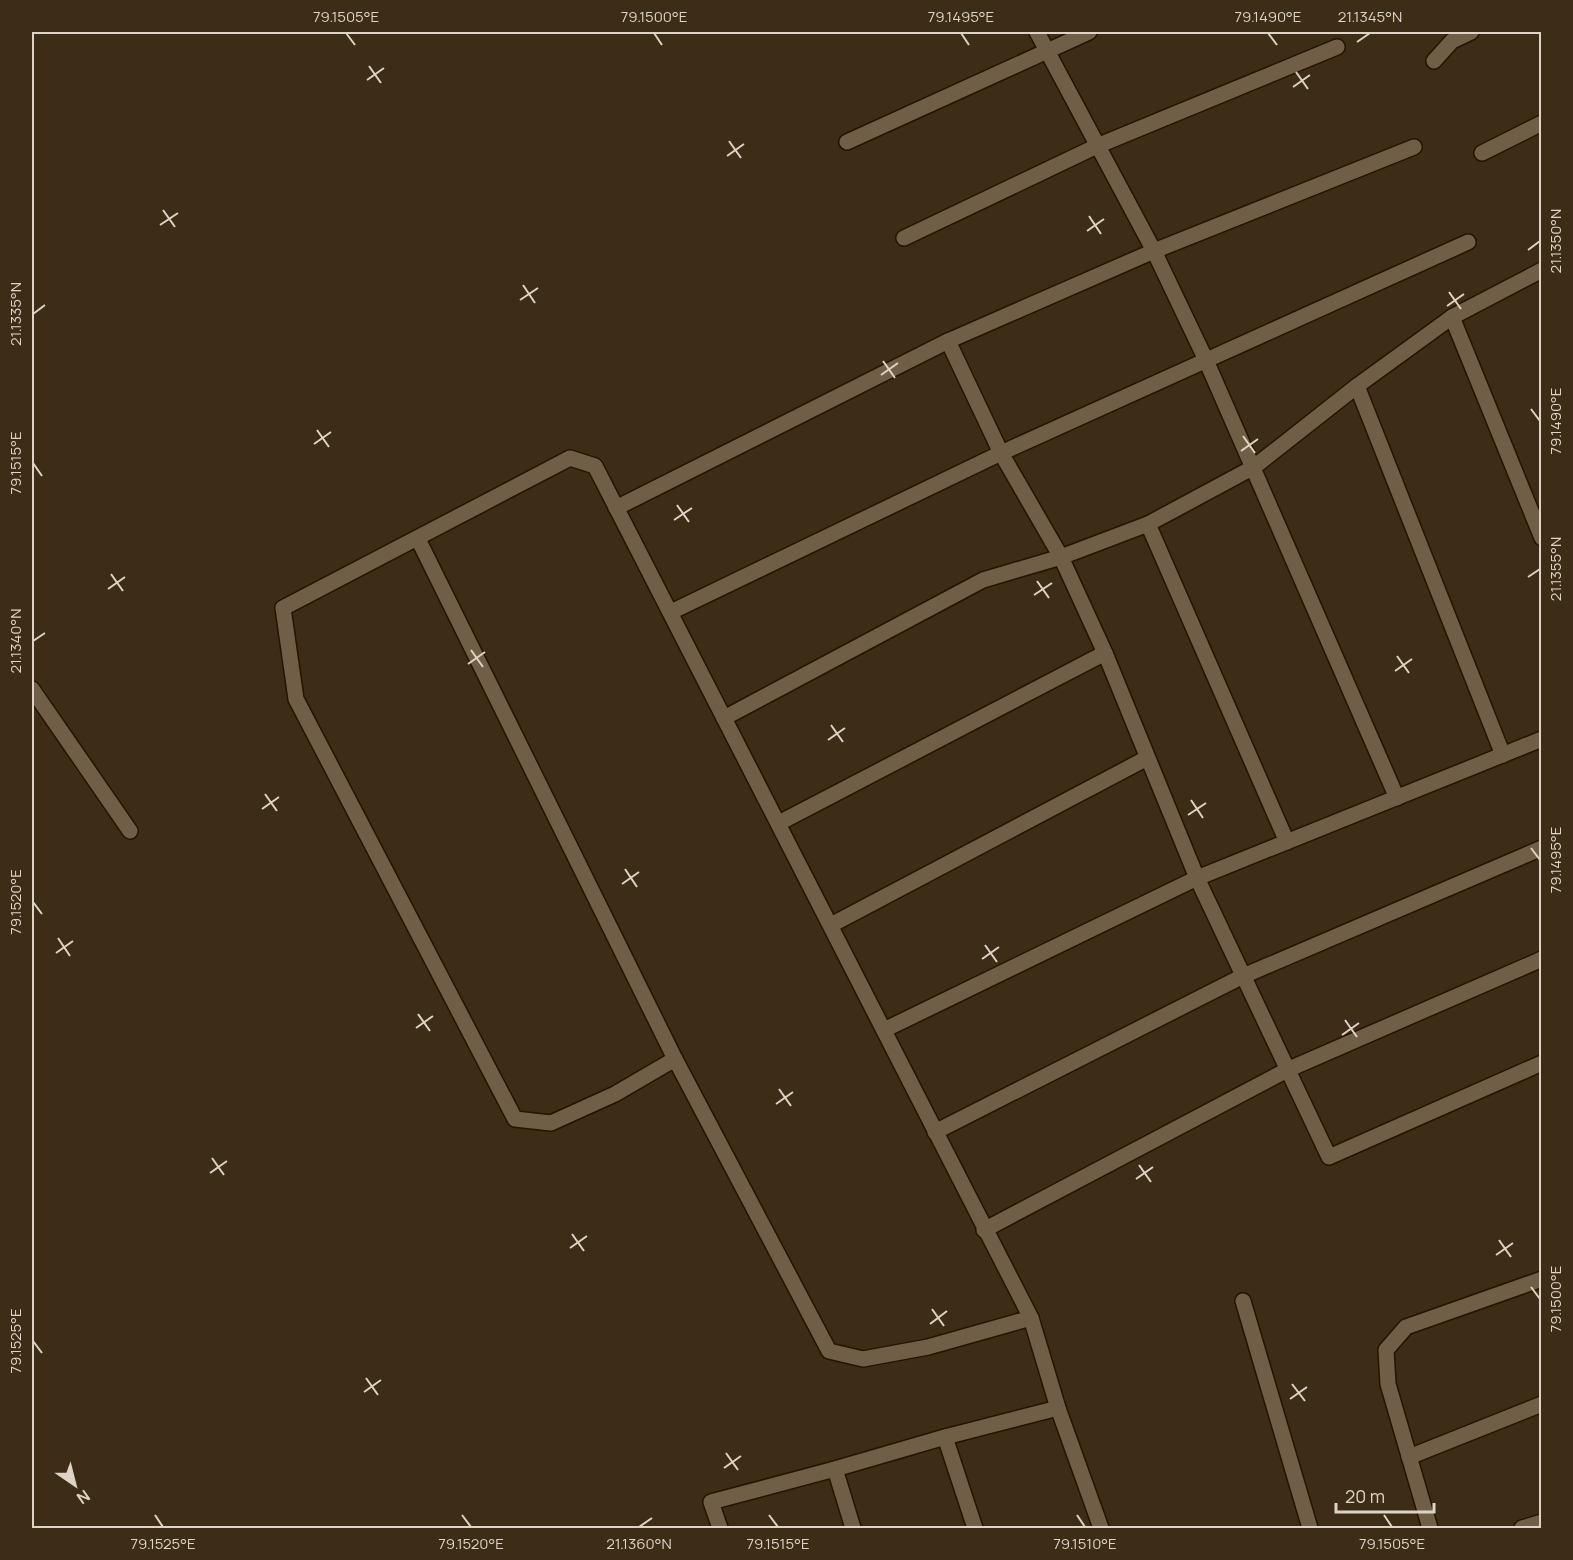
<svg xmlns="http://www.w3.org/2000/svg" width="1573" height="1560" font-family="Manrope,sans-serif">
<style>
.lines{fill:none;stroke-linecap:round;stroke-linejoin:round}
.minor-casing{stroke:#241400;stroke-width:18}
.minor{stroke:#715e46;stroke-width:15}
.ticks{fill:none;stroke:#ded3c5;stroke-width:2}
.neatline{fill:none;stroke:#ded3c5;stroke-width:2}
.ticks-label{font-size:15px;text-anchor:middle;fill:#ded3c5}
</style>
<rect width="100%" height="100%" fill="#3d2c16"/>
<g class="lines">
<defs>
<g id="minor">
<polyline points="1037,32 1154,251 1205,358 1397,798"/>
<polyline points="1434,61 1452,41 1471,32"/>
<polyline points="847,142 1089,32"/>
<polyline points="1482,153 1542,123"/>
<polyline points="904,238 1097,146 1337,47"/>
<polyline points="1452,317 1542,538"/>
<polyline points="948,341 1001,453 1061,557 1105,653 1197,878 1329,1157 1542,1063"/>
<polyline points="1357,386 1503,755"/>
<polyline points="616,508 948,341 1154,251 1414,147"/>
<polyline points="1148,524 1287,842"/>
<polyline points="418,539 675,1059 829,1351 863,1359 928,1347 1031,1318"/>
<polyline points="671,612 1001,453 1468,242"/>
<polyline points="32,689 130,831"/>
<polyline points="724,718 983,580 1061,557 1148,524 1254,467 1357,386 1452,317 1542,270"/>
<polyline points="779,823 1105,653"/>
<polyline points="831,925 1147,758"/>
<polyline points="884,1030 1197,878 1542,739"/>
<polyline points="675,1059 615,1094 551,1123 515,1119 296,699 283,608 570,458 595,466 1031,1318 1058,1408 1101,1528"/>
<polyline points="935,1132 1241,977 1542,848"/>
<polyline points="984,1230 1287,1070 1542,959"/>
<polyline points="1243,1301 1310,1528"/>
<polyline points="945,1437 975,1528"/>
<polyline points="1409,1457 1542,1404"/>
<polyline points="720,1528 711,1502 835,1469"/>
<polyline points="853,1528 835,1469 945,1437 1058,1408"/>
<polyline points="1430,1528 1388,1384 1386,1350 1406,1327 1542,1279"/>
<polyline points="1522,1528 1542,1522"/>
</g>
</defs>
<!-- minor casing -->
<use href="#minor" class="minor-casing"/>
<!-- minor -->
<use href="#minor" class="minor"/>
</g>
<!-- ticks -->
<path class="ticks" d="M346 33 355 45M654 33 662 45M961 33 969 45M1268 33 1277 45M1357 42 1370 33M369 66 381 83M1296 72 1308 89M367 80 384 68M1293 87 1310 75M729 141 741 158M727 156 744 144M163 210 175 227M1089 216 1101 234M160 225 178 213M1087 231 1104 219M1528 250 1540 241M523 285 535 303M1449 292 1461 309M520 300 538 288M1447 306 1464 294M33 314 45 305M883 361 895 378M881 375 898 363M1531 409 1540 421M317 430 329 447M1243 436 1255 453M314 444 331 432M1241 451 1258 439M33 463 42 476M677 505 689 522M674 520 692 508M111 574 123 591M1528 577 1540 569M1037 581 1049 598M108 589 125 577M1034 595 1052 583M33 641 45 633M471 650 483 667M1397 656 1409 673M468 664 485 652M1395 671 1412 659M831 725 843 742M828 740 845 728M265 794 277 811M1191 800 1203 818M262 809 279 797M1188 815 1206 803M1531 848 1540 860M625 869 637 887M622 884 639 872M33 902 42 914M58 938 70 956M985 945 997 962M56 953 73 941M982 959 999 947M418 1014 430 1031M1345 1020 1357 1037M416 1028 433 1016M1342 1035 1359 1023M779 1089 791 1106M776 1104 793 1092M212 1158 224 1175M1139 1165 1151 1182M210 1173 227 1161M1136 1179 1153 1167M572 1234 584 1251M1499 1240 1511 1257M570 1248 587 1236M1496 1255 1513 1243M1531 1287 1540 1299M932 1309 944 1326M930 1324 947 1311M33 1341 42 1353M366 1378 378 1395M1292 1384 1305 1401M364 1392 381 1380M1290 1399 1307 1387M726 1453 738 1470M724 1468 741 1456M155 1515 163 1527M462 1515 471 1527M769 1515 778 1527M1077 1515 1085 1527M1384 1515 1392 1527M639 1527 652 1518"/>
<!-- border -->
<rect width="1573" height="1560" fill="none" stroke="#3d2c16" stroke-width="66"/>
<!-- north arrow -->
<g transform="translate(75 1485) rotate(145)" stroke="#3d2c16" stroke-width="4.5" paint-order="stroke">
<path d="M0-4.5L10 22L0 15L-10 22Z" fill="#ded3c5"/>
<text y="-9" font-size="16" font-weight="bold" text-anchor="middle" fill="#ded3c5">N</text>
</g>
<!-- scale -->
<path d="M1336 1503v9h98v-9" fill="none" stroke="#ded3c5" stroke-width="3"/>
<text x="1345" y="1503" font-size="18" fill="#ded3c5" stroke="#3d2c16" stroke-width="4.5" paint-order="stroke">20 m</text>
<rect x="33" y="33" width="1507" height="1494" class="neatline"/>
<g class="ticks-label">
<text x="346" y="22">79.1505°E</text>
<text x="654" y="22">79.1500°E</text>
<text x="961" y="22">79.1495°E</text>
<text x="1268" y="22">79.1490°E</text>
<text x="1370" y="22">21.1345°N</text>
<text transform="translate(1556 241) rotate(-90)" y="5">21.1350°N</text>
<text transform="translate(16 314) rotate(-90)" y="5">21.1335°N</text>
<text transform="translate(1556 421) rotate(-90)" y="5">79.1490°E</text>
<text transform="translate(16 463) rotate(-90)" y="5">79.1515°E</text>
<text transform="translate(1556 569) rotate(-90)" y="5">21.1355°N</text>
<text transform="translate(16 641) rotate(-90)" y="5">21.1340°N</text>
<text transform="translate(1556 860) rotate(-90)" y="5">79.1495°E</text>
<text transform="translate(16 902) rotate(-90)" y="5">79.1520°E</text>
<text transform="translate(1556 1299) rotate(-90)" y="5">79.1500°E</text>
<text transform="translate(16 1341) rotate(-90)" y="5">79.1525°E</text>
<text x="163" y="1549">79.1525°E</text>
<text x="471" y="1549">79.1520°E</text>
<text x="639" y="1549">21.1360°N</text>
<text x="778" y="1549">79.1515°E</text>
<text x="1085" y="1549">79.1510°E</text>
<text x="1392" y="1549">79.1505°E</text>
</g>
</svg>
